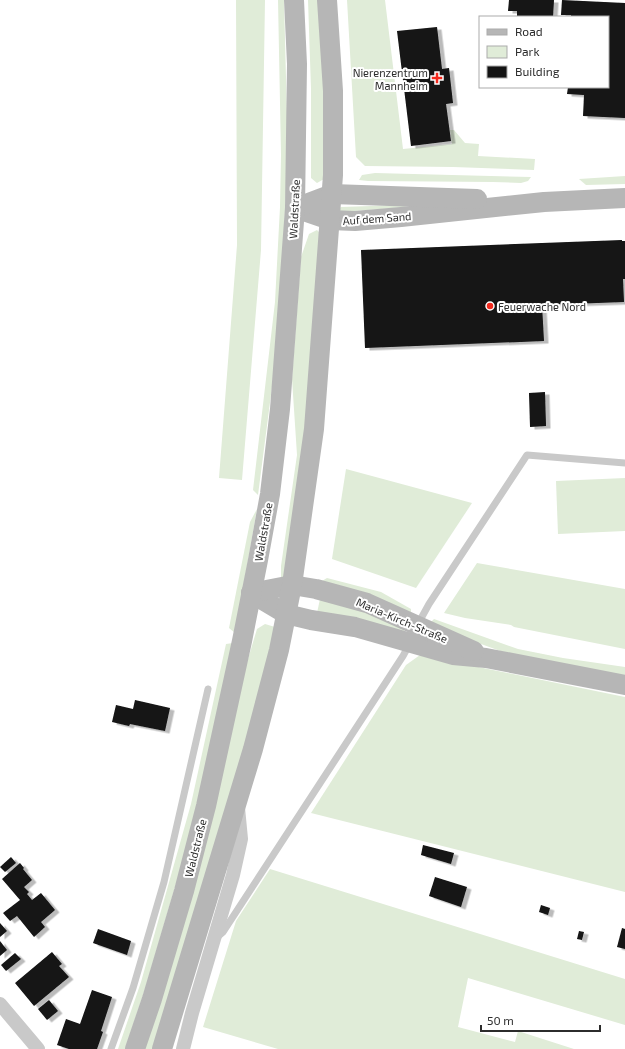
<svg xmlns="http://www.w3.org/2000/svg" width="625" height="1049" font-family="'Exo 2',sans-serif">
<style>
.green{fill:#e0ecd8}
.building{fill:#131313;filter:url(#shadow)}
.lines{fill:none;stroke-linecap:round;stroke-linejoin:round}
.lane{stroke:#c9c9c9;stroke-width:7}
.street{stroke:#c9c9c9;stroke-width:14}
.secondary{stroke:#b6b6b6;stroke-width:20}
.poi-dot{fill:#f32a1e;stroke:#fff;stroke-width:1.5}
.labels{text-anchor:middle;dominant-baseline:central;stroke-width:4;stroke-linejoin:round;paint-order:stroke}
.poi-label{font-size:11px;fill:#2c2c2c;stroke:#fff;text-anchor:end}
.street-label{font-size:11px;fill:#2c2c2c;stroke:#fff}
</style>
<defs>
<filter id="shadow"><feDropShadow dx="4.5" dy="2.5" stdDeviation="0" flood-color="#0004"/></filter>
</defs>
<rect width="100%" height="100%" fill="#fff"/>
<!-- green -->
<g class="green">
<polygon points="236,0 265,0 261,250 242,480 219,478 237,245"/>
<polygon points="278,0 284,0 288,155 280,304 272,387 258,495 253,490 275,302 280,207 281,155"/>
<polygon points="308,0 318,0 326,82 324,179 317,183 311,178 311,89"/>
<polygon points="347,0 385,0 403,149 452,144 450,130 454,130 465,143 479,144 478,156 535,159 534,170 453,167 365,166 356,157"/>
<polygon points="375,173 531,177 528,181 521,183 493,182 368,181 359,180 362,175"/>
<polygon points="625,176 625,184 586,185 579,179"/>
<polygon points="401,205 407,207 341,212 339,209 341,207"/>
<polygon points="317,230 320,233 303,463 285,580 281,580 281,566 297,455 292,379 301,257 309,234"/>
<polygon points="346,469 472,503 416,588 332,559"/>
<polygon points="625,478 625,531 558,534 556,481"/>
<polygon points="257,509 235,633 229,628 250,522"/>
<polygon points="477,563 625,589 625,649 514,627 511,625 465,618 444,613"/>
<polygon points="327,578 381,592 411,609 411,613 322,581"/>
<polygon points="320,599 355,608 405,627 403,634 317,613"/>
<polygon points="434,619 518,649 563,658 625,667 625,675 612,674 503,652 470,640 431,622"/>
<polygon points="265,624 275,627 261,691 154,1049 144,1049 248,659 257,629"/>
<polygon points="233,643 199,805 146,986 125,1049 118,1049 141,982 191,804 226,644"/>
<polygon points="420,655 625,697 625,892 311,813 406,665"/>
<polygon points="270,869 625,979 625,1025 468,978 458,1027 515,1042 518,1031 574,1049 278,1049 203,1027 236,921"/>
</g>
<!-- building -->
<g class="building">
<polygon points="509,0 554,0 553,17 517,17 517,11 508,11"/>
<polygon points="562,0 625,3 625,118 583,116 584,95 567,94 568,87 608,87 608,17 571,17 571,15 561,15"/>
<polygon points="437,27 442,69 449,68 453,103 446,104 451,141 411,146 397,31"/>
<polygon points="622,240 622,241 625,241 625,279 623,279 624,302 542,305 544,341 365,348 361,250"/>
<polygon points="545,392 546,426 530,427 529,393"/>
<polygon points="135,700 170,708 165,731 130,724 129,726 112,722 116,705 133,709"/>
<polygon points="423,845 454,853 451,864 421,855"/>
<polygon points="11,857 16,863 5,872 0,867"/>
<polygon points="20,863 24,868 23,869 32,880 24,887 29,892 27,894 32,900 41,893 55,910 41,922 45,927 34,937 17,916 10,921 3,913 20,900 2,879"/>
<polygon points="435,877 467,887 461,907 429,896"/>
<polygon points="541,905 550,908 548,915 539,912"/>
<polygon points="0,923 7,931 0,937"/>
<polygon points="622,928 625,929 625,949 617,947"/>
<polygon points="98,929 131,941 127,955 93,943"/>
<polygon points="579,931 584,932 582,940 577,939"/>
<polygon points="0,941 7,950 0,956"/>
<polygon points="52,952 62,964 59,966 69,977 34,1006 15,983"/>
<polygon points="15,953 21,959 6,971 1,965"/>
<polygon points="92,990 112,997 101,1031 103,1032 97,1049 69,1049 57,1045 66,1019 80,1024"/>
<polygon points="49,1000 58,1011 47,1020 38,1009"/>
</g>
<g class="lines">
<!-- lane -->
<g class="lane">
<polyline points="418,624 429,604 527,455 625,463"/>
<polyline points="216,938 223,932 403,656 409,645"/>
<polyline points="111,1049 133,988 164,882 208,689"/>
</g>
<!-- street -->
<g class="street">
<polyline points="0,1004 38,1049"/>
<polyline points="183,1049 192,1013 233,875 241,839 238,808"/>
</g>
<!-- secondary -->
<g class="secondary">
<polyline points="295,208 330,220 355,221 401,217 544,202 625,198"/>
<polyline points="295,208 332,194 477,199"/>
<polyline points="251,593 286,614 311,620 355,627 453,655 486,658 625,685"/>
<polyline points="251,593 292,585 316,589 367,603 474,651"/>
<polyline points="135,1049 152,999 184,891 206,806 242,641 258,560 270,494 280,409 295,208 297,64 294,0"/>
<polyline points="162,1049 253,749 279,650 292,585 314,429 333,175 333,91 327,0"/>
</g>
</g>
<!-- markers -->
<g class="poi-dot">
<path d="M435 72h4v4h4v4h-4v4h-4v-4h-4v-4h4z"/>
<circle cx="490" cy="306" r="4"/>
</g>
<g class="labels">
<!-- poi labels -->
<g class="poi-label">
<text x="428" y="72">Nierenzentrum<tspan x="428" dy="13">Mannheim</tspan></text>
<text x="498" y="306" text-anchor="start">Feuerwache Nord</text>
</g>
<!-- street labels -->
<g class="street-label">
<text transform="translate(294 209) rotate(-87)">Waldstraße</text>
<text transform="translate(377 218) rotate(-4)">Auf dem Sand</text>
<text transform="translate(263 532) rotate(-80)">Waldstraße</text>
<text transform="translate(402 620) rotate(23)">Maria-Kirch-Straße</text>
<text transform="translate(195 848) rotate(-76)">Waldstraße</text>
</g>
</g>
<!-- legend -->
<rect x="479" y="16" width="130" height="72" fill="#ffffff" stroke="#ababab"/>
<rect x="487" y="29" width="20" height="6" fill="#b6b6b6" stroke="#ababab"/>
<text x="515" y="36" font-size="12" fill="#2c2c2c">Road</text>
<rect x="487" y="46" width="20" height="12" fill="#e0ecd8" stroke="#ababab"/>
<text x="515" y="56" font-size="12" fill="#2c2c2c">Park</text>
<rect x="487" y="66" width="20" height="12" fill="#131313" stroke="#ababab"/>
<text x="515" y="76" font-size="12" fill="#2c2c2c">Building</text>
<!-- scale -->
<path d="M481 1025v6h119v-6" fill="none" stroke="#2c2c2c" stroke-width="2"/>
<text x="487" y="1025" font-size="12" fill="#2c2c2c" stroke="#ffffff" stroke-width="3" paint-order="stroke">50 m</text>
</svg>
